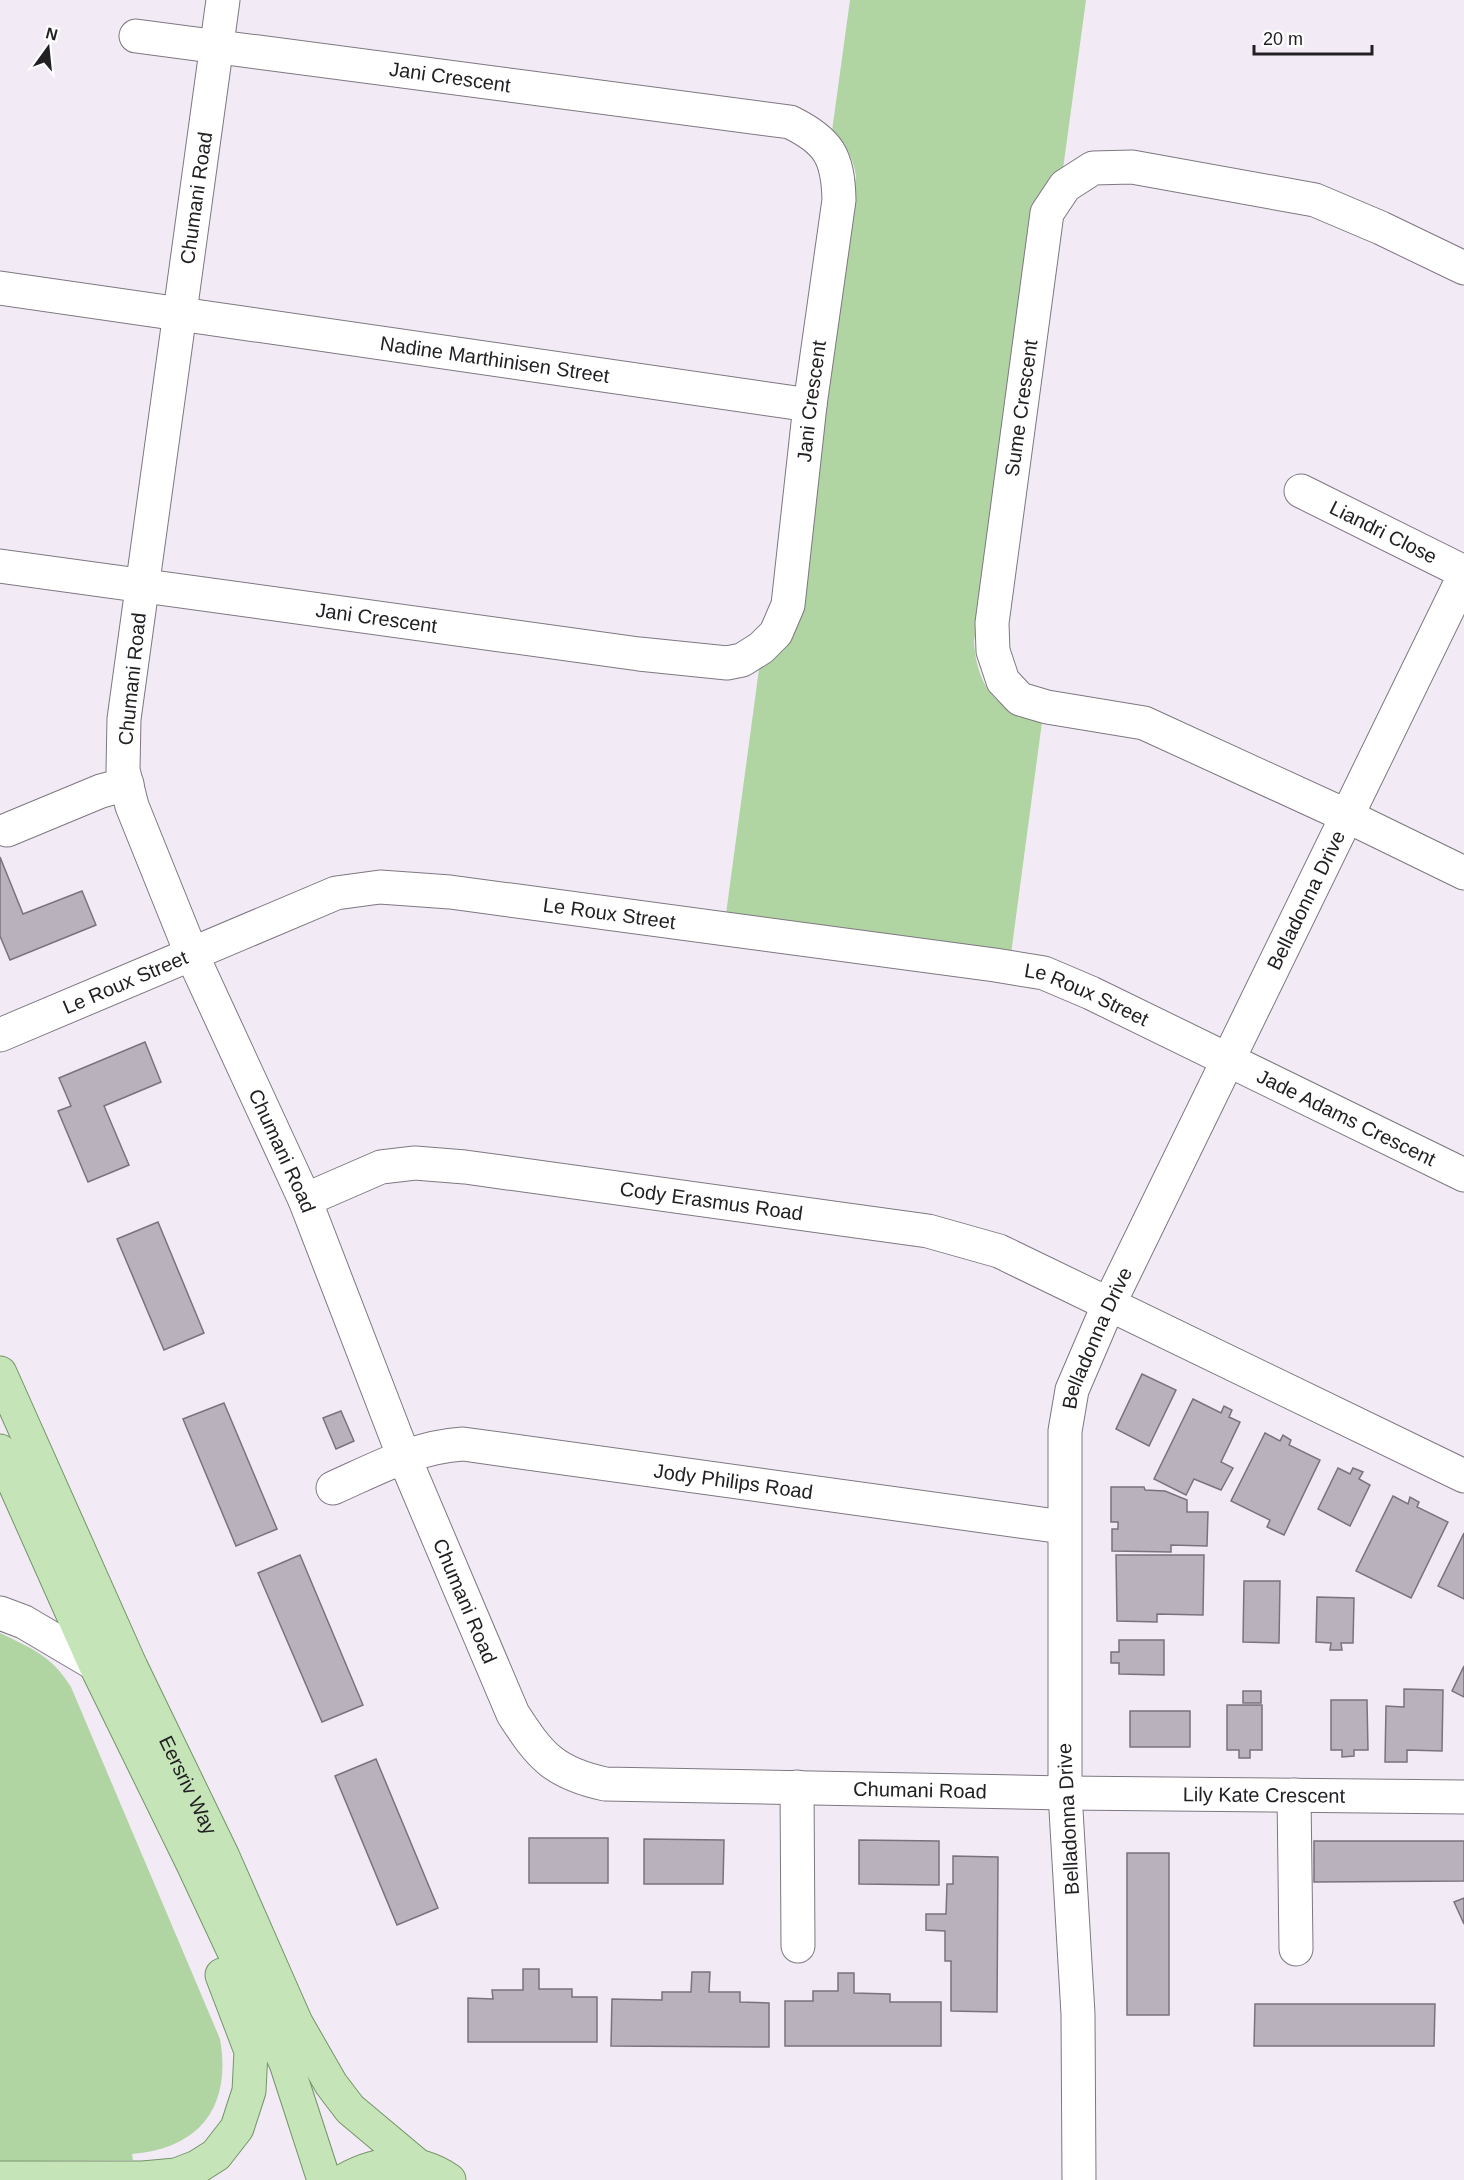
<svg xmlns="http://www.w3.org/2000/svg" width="1464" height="2180" font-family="Arial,sans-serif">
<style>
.green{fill:#b1d4a3}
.building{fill:#b9b2bd;stroke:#7a737d;stroke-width:1.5}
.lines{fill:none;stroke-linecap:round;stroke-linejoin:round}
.minor-casing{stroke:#7e7781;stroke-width:35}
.major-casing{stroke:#749467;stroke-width:35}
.minor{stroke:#fff;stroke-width:33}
.major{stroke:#c5e5b9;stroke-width:33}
.labels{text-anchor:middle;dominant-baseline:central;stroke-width:4.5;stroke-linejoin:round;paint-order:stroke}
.street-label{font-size:20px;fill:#232024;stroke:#fff}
</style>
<rect width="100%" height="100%" fill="#f2ebf6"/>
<!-- green -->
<g class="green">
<path d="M850 0H1086L1063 169C1046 182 1037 195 1032 215L974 642C977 687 997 712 1042 722L1011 954 726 914 759 669 799 615 856 176C853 157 845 144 832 131Z"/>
<path d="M0 1633C31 1648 52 1656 71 1687L220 2039C232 2106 200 2149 132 2154L133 2160 0 2161Z"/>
</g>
<!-- building -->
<g class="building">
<polygon points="0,857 23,914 82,891 96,925 10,960 0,936"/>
<polygon points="145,1042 161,1082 104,1106 129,1165 88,1182 58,1111 71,1106 59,1078"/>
<polygon points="158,1222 204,1333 164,1350 117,1239"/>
<polygon points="1142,1374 1176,1390 1149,1446 1116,1429"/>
<polygon points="1193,1399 1221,1413 1224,1406 1232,1410 1229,1417 1240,1422 1221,1462 1233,1468 1221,1490 1194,1479 1186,1495 1154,1479"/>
<polygon points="224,1403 277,1529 236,1546 183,1419"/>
<polygon points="341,1411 354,1441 336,1449 323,1418"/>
<polygon points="1265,1433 1280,1441 1283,1435 1291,1440 1289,1445 1320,1460 1284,1535 1267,1527 1270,1520 1231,1501"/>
<polygon points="1338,1468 1350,1474 1353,1468 1363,1472 1359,1479 1370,1485 1350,1526 1318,1509"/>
<polygon points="1111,1487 1144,1487 1145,1490 1165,1491 1187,1500 1187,1512 1208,1512 1207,1546 1171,1545 1171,1552 1112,1551 1112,1529 1118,1529 1118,1522 1111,1522"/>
<polygon points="1393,1496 1408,1504 1410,1497 1419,1502 1417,1507 1448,1522 1411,1598 1356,1571"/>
<polygon points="1464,1533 1464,1599 1438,1586"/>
<polygon points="300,1555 363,1705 322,1722 258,1573"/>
<polygon points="1116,1555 1204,1555 1203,1615 1157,1614 1157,1622 1117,1621"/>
<polygon points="1244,1581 1280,1581 1279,1643 1243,1642"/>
<polygon points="1317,1597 1354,1598 1353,1643 1341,1643 1342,1650 1330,1650 1331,1643 1316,1642"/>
<polygon points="1119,1640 1164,1640 1164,1675 1119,1674 1119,1663 1111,1663 1111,1652 1119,1652"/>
<polygon points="1464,1666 1464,1697 1452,1691"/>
<polygon points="1404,1689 1443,1690 1442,1751 1407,1750 1407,1762 1385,1762 1386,1706 1404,1707"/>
<rect x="1243" y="1691" width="18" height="12"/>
<polygon points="1331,1700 1367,1700 1368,1750 1354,1750 1354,1756 1342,1757 1342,1750 1331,1750"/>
<polygon points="1227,1705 1262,1705 1262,1750 1250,1750 1250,1758 1239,1758 1239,1750 1227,1750"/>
<rect x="1130" y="1711" width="60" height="36"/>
<polygon points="376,1759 438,1908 397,1925 335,1776"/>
<rect x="529" y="1838" width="79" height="45"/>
<polygon points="644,1839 724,1840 723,1884 644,1884"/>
<polygon points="859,1840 939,1841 939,1885 859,1884"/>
<polygon points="1314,1841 1464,1841 1464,1881 1314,1882"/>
<rect x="1127" y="1853" width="42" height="162"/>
<polygon points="953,1856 998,1857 997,2012 951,2011 951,1961 945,1961 945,1931 926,1930 926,1914 946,1914 947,1884 953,1884"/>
<polygon points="1464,1898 1464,1924 1454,1902"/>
<polygon points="523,1969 539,1969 539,1989 572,1989 572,1997 597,1997 597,2042 468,2042 468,1998 493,1999 492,1990 523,1990"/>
<polygon points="692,1972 710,1972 709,1992 740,1992 740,2002 769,2003 769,2047 611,2046 612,1999 662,2000 662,1992 691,1992"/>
<polygon points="838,1973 854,1973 854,1993 890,1994 890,2002 941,2002 941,2046 785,2046 785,2001 813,2001 813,1991 838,1991"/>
<polygon points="1255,2004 1435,2004 1434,2046 1254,2046"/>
</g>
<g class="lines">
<defs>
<g id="minor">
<path id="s1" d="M223 0 124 719 123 770 132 806 192 955 305 1200 404 1457 513 1714C540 1756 554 1773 605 1784L1065 1793 1464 1797"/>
<polyline points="1464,268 1381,228 1315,200 1132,167 1093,168 1065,186 1047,213 992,623 993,651 1003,681 1020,699 1047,707 1144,723 1347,816 1464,873"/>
<path id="s2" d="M0 288 810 405"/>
<path id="s3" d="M1301 491 1464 572"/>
<path id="s4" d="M0 566 639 654 727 663 742 660 761 648 776 633 788 605 810 405 839 200C838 157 829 141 790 122L136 36"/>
<polyline points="7,830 101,791 127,784"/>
<path id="s5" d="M0 1035 336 893 380 887 450 892 995 965 1044 973 1091 993 1464 1175"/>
<path id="s6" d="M305 1200 381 1167 415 1163 465 1167 928 1231 999 1251 1464 1476"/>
<path id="s7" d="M333 1488C376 1469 415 1447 463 1444L1063 1527"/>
<polyline points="0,1613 24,1622 95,1664"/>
<polyline points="797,1787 798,1946"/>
<polyline points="1294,1795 1296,1949"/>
<path id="s8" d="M1079 2180 1078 2014 1065 1793V1431L1072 1390 1108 1306 1464 576"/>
</g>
<g id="major">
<path id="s9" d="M0 1373 131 1667 223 1857 296 2023 331 2084 350 2109 418 2166"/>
<polyline points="0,1451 95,1664 193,1864 286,2063 324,2180"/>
<polyline points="0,2178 143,2178 176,2175 197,2167 216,2155 237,2128 249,2091 251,2051 222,1975"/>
<path d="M345 2180C379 2161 416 2157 449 2180"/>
</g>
</defs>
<!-- minor casing -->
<use href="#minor" class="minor-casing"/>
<!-- major casing -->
<use href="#major" class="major-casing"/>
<!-- minor -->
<use href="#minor" class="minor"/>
<!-- major -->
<use href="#major" class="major"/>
</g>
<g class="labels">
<!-- street labels -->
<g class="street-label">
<text transform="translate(450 77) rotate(8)">Jani Crescent</text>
<text transform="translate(196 198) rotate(-82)">Chumani Road</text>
<text stroke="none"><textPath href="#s2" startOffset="500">Nadine Marthinisen Street</textPath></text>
<text stroke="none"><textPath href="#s4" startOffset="1028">Jani Crescent</textPath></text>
<text transform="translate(1021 408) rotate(-82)">Sume Crescent</text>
<text stroke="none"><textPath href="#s3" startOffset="92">Liandri Close</textPath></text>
<text stroke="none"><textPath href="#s4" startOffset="380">Jani Crescent</textPath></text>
<text transform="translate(132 679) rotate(-84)">Chumani Road</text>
<text stroke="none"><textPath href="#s8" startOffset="1334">Belladonna Drive</textPath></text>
<text stroke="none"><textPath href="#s5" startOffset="640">Le Roux Street</textPath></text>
<text stroke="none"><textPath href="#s5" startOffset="136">Le Roux Street</textPath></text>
<text stroke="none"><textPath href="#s5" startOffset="1126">Le Roux Street</textPath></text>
<text stroke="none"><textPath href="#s5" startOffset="1414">Jade Adams Crescent</textPath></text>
<text stroke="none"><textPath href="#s1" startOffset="1190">Chumani Road</textPath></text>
<text stroke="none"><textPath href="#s6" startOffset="416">Cody Erasmus Road</textPath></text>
<text stroke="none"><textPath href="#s8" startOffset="848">Belladonna Drive</textPath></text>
<text stroke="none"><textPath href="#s7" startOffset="411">Jody Philips Road</textPath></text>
<text stroke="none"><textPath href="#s1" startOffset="1676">Chumani Road</textPath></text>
<text stroke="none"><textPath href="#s9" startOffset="453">Eersriv Way</textPath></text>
<text stroke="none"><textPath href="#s1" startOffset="2234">Chumani Road</textPath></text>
<text stroke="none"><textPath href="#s1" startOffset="2578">Lily Kate Crescent</textPath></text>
<text transform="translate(1068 1819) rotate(-93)">Belladonna Drive</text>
</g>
</g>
<!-- north arrow -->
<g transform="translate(48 48) rotate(15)" stroke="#ffffff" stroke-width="4.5" paint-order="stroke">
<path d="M0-4.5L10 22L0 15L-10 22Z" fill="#232024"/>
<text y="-9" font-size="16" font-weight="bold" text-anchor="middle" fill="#232024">N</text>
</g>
<!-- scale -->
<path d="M1254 45v9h118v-9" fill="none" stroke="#232024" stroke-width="3"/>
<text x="1263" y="45" font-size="18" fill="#232024" stroke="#ffffff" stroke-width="4.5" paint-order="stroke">20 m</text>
</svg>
